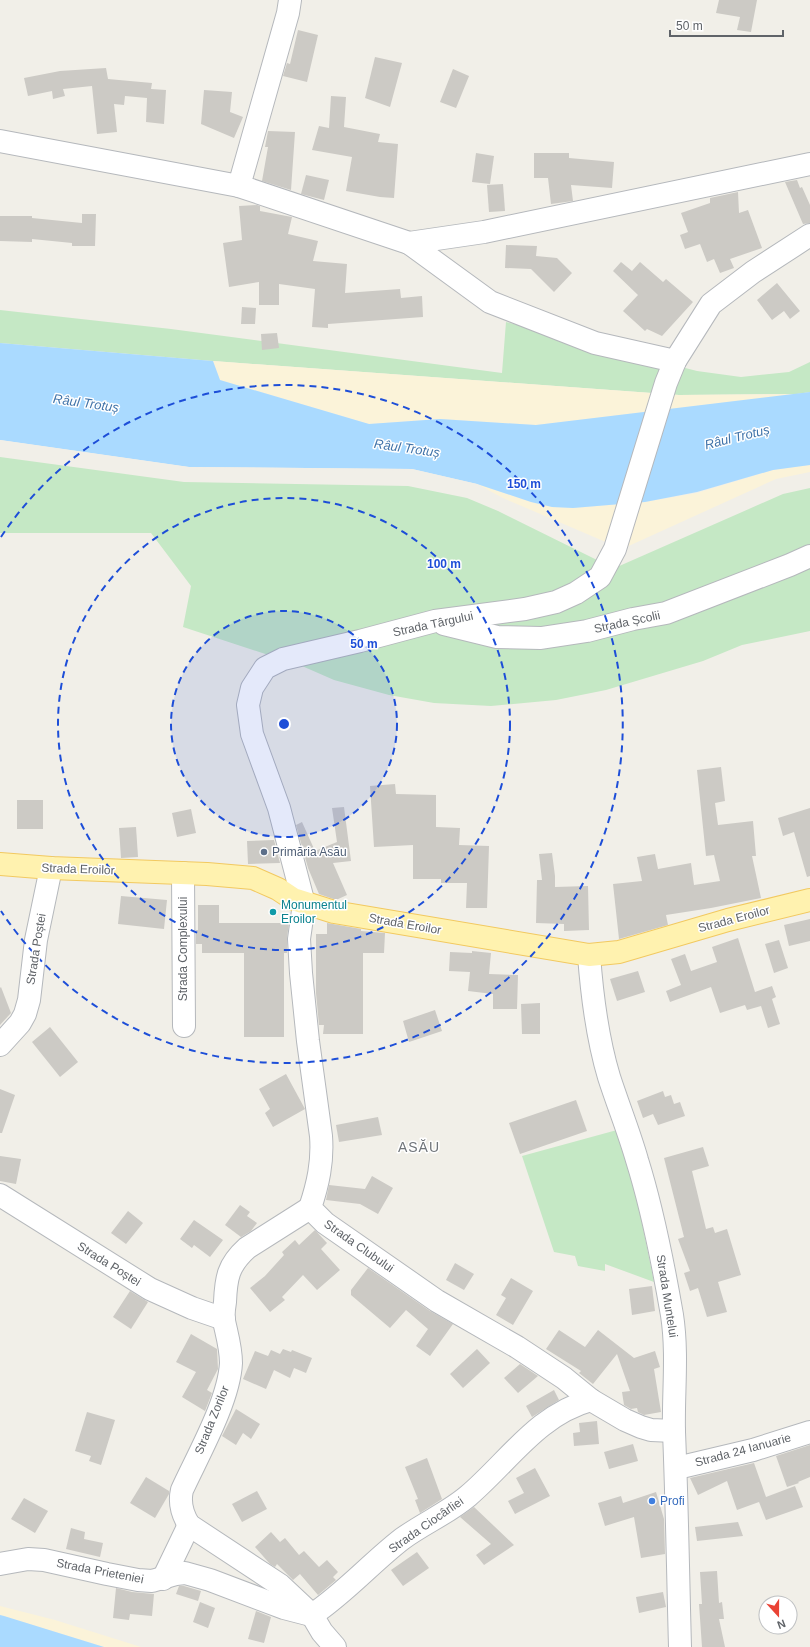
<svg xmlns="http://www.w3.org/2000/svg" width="810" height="1647" font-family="Helvetica,sans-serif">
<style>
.green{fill:#c5e8c5}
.sand{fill:#fbf3d9}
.water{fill:#aadaff}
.pier{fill:#f1efe8}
.building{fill:#cccac5}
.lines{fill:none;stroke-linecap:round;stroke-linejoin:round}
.minor-casing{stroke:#b5b8bc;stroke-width:24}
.major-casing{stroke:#f2c960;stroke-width:24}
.minor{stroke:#fff;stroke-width:22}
.major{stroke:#fff2af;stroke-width:22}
.ring{fill:none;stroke:#1d4ed8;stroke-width:2;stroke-dasharray:7 5}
.service-dot{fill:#5c6f8a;stroke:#fff;stroke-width:1.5}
.culture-dot{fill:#0f9aa8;stroke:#fff;stroke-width:1.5}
.shop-dot{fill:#3f7fe0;stroke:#fff;stroke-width:1.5}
.labels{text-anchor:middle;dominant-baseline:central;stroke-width:3;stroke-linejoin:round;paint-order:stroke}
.street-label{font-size:12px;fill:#5f6368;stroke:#fff}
.service-label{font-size:12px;fill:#4e5e75;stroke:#fff;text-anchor:start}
.culture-label{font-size:12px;fill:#0d838f;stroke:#fff;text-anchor:start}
.shop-label{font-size:12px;fill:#366cbe;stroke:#fff;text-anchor:start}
.water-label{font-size:13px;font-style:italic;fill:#4174aa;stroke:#fff}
.quarter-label{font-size:14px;letter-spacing:1px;fill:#70757a;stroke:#fff}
.centre{fill:#1d4ed8;stroke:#fff;stroke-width:2}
.ring-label{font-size:12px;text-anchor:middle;font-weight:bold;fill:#1d4ed8;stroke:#fff;stroke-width:3;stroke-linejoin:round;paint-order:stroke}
</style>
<rect width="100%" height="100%" fill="#f1efe8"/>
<!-- green -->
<g class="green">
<polygon points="0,310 171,329 502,373 506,322 697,371 741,377 789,372 810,362 810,392 797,394 679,395 213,361 0,343"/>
<polygon points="0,457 184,482 408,486 467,498 498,511 597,560 617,567 783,494 810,488 810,631 742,645 703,661 606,690 556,700 491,706 434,703 389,695 334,680 302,666 183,627 191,586 151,533 0,533"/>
<polygon points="617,1130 627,1149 654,1282 605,1264 605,1271 578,1266 575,1256 554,1252 522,1156"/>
</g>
<!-- sand -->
<g class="sand">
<polygon points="213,361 679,395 797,394 536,425 440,419 369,424 220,380"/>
<polygon points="810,465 810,472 776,479 622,549 503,498 477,484 531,502 552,507 573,508 645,502 697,493 773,470"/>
<polygon points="0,1606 55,1620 141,1647 104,1647 0,1615"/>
</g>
<!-- water -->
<g class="water">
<polygon points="0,343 213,361 220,380 369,424 440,419 536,425 810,392 810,465 773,470 697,492 645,502 573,508 552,507 531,502 477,484 412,469 189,467 0,440"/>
<polygon points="0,1615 4,1616 104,1647 0,1647"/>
</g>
<!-- pier -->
<polygon class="pier" points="0,440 189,467 412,469 477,484 488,490 411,471 189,469 0,442"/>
<!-- building -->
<g class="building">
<polygon points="719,0 757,0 751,32 737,30 740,17 716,13"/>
<polygon points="298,30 318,35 307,82 283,76 287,63 290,64"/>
<polygon points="375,57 402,63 390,107 365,98"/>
<polygon points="106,68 108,79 152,83 151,89 166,90 164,124 146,122 147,98 125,96 124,105 114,104 117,132 97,134 92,86 63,89 65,96 53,99 52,91 28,96 24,78 60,71"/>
<polygon points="453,69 469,76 456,108 440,102"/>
<polygon points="204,90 232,92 230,112 243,117 234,138 201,124"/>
<polygon points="331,96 346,97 344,127 380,134 378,142 398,144 394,198 380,197 346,191 352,157 312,150 319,126 329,128"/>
<polygon points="268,131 295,132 291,190 262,181 268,147 265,147"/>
<polygon points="476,153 494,156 490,184 472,182"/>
<polygon points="534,153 569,153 569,158 614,162 612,188 571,185 573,201 551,204 548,178 534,178"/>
<polygon points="306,175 329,180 324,200 301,194"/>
<polygon points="797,180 800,188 802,187 810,205 810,223 803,224 785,182"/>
<polygon points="503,184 505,211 489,212 487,185"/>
<polygon points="738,192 739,213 748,210 762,248 730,259 734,268 720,273 714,259 707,262 700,244 685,249 680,235 688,232 681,213 710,203 710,198"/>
<polygon points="257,205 260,206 260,211 292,217 288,234 318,241 313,261 347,264 345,293 400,289 401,298 422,296 423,317 328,324 328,328 312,327 315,289 279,284 279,305 259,305 259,282 229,287 223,243 242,240 239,206"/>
<polygon points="82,214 96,214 95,246 72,246 72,243 32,239 32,242 0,241 0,216 32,216 32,218 82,223"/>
<polygon points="506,245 537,246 536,256 557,258 572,273 554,292 531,269 505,268"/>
<polygon points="621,262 632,271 640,262 663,282 666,279 693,302 662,336 647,329 645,331 623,311 638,295 613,271"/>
<polygon points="777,283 800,311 790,319 784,311 772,320 757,300"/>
<polygon points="242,307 256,308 255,324 241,324"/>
<polygon points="277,333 279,348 262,350 261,334"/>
<polygon points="721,767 725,801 715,803 718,825 753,821 756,856 752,856 761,898 711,908 666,915 668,925 619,939 613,884 642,881 637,857 655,854 658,869 691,863 694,885 720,881 714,855 706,856 697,770"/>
<polygon points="395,784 396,794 436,795 436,827 460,828 459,845 489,846 487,908 466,908 467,883 441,883 441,879 413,879 413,845 374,847 370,786"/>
<rect x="17" y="800" width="26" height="29"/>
<polygon points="344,807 351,861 333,863 347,895 336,900 319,894 308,868 296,825 302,822 315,851 337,842 332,808"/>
<polygon points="810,808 810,876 807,877 794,832 783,836 778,818"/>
<polygon points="191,809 196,833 177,837 172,813"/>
<polygon points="136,827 138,857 121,858 119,828"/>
<polygon points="274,840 280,863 248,864 247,841"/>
<polygon points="552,853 555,876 555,887 588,886 589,930 564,931 564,924 536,923 537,880 542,880 539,854"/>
<polygon points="121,896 167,900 164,929 118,924"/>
<polygon points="198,905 219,905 219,923 289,923 287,937 287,953 284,953 284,1037 244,1037 244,953 202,953 202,944 196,944 196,930 198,930"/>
<polygon points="810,919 810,941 789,946 784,925"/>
<polygon points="327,923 361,929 361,931 385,933 384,953 363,953 363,1034 323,1034 324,1025 319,1025 316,993 316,934 327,934"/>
<polygon points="738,938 755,992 772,986 776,997 772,999 780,1024 768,1028 761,1006 747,1010 745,1005 720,1013 711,987 670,1002 666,991 681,985 671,959 685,954 691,971 717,962 712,947"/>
<polygon points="779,940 788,968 774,973 765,944"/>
<polygon points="472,951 491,953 489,974 518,975 517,1009 493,1009 493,994 468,991 470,972 449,971 450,952 472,953"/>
<polygon points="638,971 645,992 617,1001 610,979"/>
<polygon points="1,987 11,1013 0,1025 0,988"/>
<polygon points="540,1003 540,1034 522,1034 521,1004"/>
<polygon points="435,1010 442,1031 409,1042 403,1021"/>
<polygon points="50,1027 78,1062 60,1077 32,1042"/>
<polygon points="286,1074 305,1109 273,1127 265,1113 270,1109 259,1089"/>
<polygon points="0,1089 15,1095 2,1133 0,1133"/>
<polygon points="663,1091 665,1097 671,1095 674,1104 680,1102 685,1116 658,1125 653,1114 643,1118 637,1101"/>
<polygon points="576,1100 587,1131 520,1154 509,1123"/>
<polygon points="378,1117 382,1135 339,1142 336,1125"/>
<polygon points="703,1147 709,1166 692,1171 706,1229 713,1227 715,1233 727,1229 741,1275 718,1282 727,1312 707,1317 698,1288 690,1291 684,1273 690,1271 678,1239 684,1237 664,1158"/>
<polygon points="0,1156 21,1159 16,1184 0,1181"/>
<polygon points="372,1176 393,1188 378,1214 360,1204 326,1200 329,1185 365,1189"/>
<polygon points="240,1205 250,1212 247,1216 257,1223 251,1231 241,1237 225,1225"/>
<polygon points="128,1211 143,1223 126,1244 111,1233"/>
<polygon points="194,1220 223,1240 210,1257 194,1245 192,1248 180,1239"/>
<polygon points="315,1230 327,1243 321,1249 340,1270 317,1290 303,1275 282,1297 285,1300 270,1312 250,1288 265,1276 284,1255 282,1252 295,1240 299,1245"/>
<polygon points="455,1263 474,1274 464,1290 446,1280"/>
<polygon points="368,1268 430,1311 453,1324 430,1356 416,1346 428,1329 406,1310 390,1328 351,1295 351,1290"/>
<polygon points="511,1278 533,1291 513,1325 496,1315 506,1298 501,1295"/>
<polygon points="652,1286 655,1311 632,1315 629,1289"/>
<polygon points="130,1291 148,1302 131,1329 113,1317"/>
<polygon points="559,1330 585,1347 598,1330 634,1358 655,1351 660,1367 654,1369 661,1412 644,1415 638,1412 637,1408 631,1409 624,1405 622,1392 630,1391 617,1354 593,1384 579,1373 581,1371 546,1349"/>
<polygon points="191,1334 217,1349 218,1369 207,1390 212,1393 205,1411 182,1397 196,1372 176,1362"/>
<polygon points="283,1349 291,1352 292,1350 312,1358 306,1373 294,1368 290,1378 274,1370 266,1389 243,1379 255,1351 268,1356 271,1350 280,1354"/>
<polygon points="477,1349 490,1363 463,1388 450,1374"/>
<polygon points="520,1364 538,1376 518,1393 504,1378"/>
<polygon points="554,1390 559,1400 532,1417 526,1406"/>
<polygon points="236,1409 260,1424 251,1439 243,1433 236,1445 222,1436"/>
<polygon points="87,1412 115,1420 101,1465 89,1461 91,1456 75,1451"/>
<polygon points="597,1421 599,1444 574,1446 573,1433 580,1432 579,1423"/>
<polygon points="633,1444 638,1461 609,1469 604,1452"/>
<polygon points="810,1445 810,1477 798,1482 799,1483 787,1487 776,1456"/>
<polygon points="427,1458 442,1499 420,1513 415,1500 418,1499 405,1467"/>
<polygon points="754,1463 766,1497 795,1486 803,1507 766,1520 759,1502 737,1510 727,1481 698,1495 690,1478"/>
<polygon points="535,1468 550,1496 515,1514 508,1501 524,1493 516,1478"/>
<polygon points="146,1477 169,1491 169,1494 155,1518 130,1503"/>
<polygon points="257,1491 267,1509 242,1522 232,1504"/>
<polygon points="656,1492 664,1519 665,1554 641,1558 634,1517 605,1526 598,1503 621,1496 623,1503"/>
<polygon points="24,1498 48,1511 35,1533 11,1519"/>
<polygon points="474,1507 514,1545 484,1565 476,1555 491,1544 460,1517"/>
<polygon points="738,1522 743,1536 697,1541 695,1527"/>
<polygon points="71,1528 85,1532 84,1539 103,1543 100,1557 66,1549"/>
<polygon points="271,1532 280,1542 285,1538 299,1555 304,1551 319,1567 327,1560 338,1572 333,1577 336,1580 318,1595 300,1574 293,1580 277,1564 275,1567 270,1564 255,1547"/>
<polygon points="417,1552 429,1568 403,1586 391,1570"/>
<polygon points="717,1571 719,1603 722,1602 724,1619 719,1619 725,1647 702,1647 699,1604 702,1604 700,1572"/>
<polygon points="179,1586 184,1586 201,1591 198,1601 176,1594"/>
<polygon points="116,1588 132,1592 154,1594 152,1616 130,1614 129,1620 113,1618"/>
<polygon points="663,1592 666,1607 639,1613 636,1597"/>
<polygon points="200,1602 215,1608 208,1628 193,1622"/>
<polygon points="256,1611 271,1617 264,1643 248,1639"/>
</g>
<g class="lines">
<defs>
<g id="minor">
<polyline points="290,0 288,13 239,186 409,243 484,232 810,164"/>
<polyline points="0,141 239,186"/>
<polyline points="409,243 490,302 595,343 675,361"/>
<polyline points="444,624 497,637 541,638 587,631 633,619 666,613 790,565 810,556"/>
<polyline points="183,873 184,1026"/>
<path d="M589 955C592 996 597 1037 609 1077 618 1105 629 1132 637 1160 653 1211 663 1263 672 1315 678 1354 673 1393 674 1432 677 1503 678 1575 680 1647"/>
<polyline points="0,1045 20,1023 25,1014 29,1000 36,940 51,868"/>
<polyline points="0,1195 150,1289 192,1308 224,1319"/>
<path d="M310 1208 247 1248C228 1265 226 1278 225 1302 224 1308 223 1315 224 1321 227 1335 231 1348 231 1363 229 1401 198 1455 182 1490 179 1503 182 1514 189 1525L280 1585 312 1615 322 1632 335 1647"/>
<path d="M674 1431 651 1430 641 1427 625 1420 591 1400 564 1378 517 1347 437 1301 325 1223 310 1208C318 1184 323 1162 321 1136L308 1041 301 973 299 939 304 904 279 808 252 734 248 705 252 688 265 668 283 659 360 641 435 621 525 609 556 602 576 593 600 577 615 549 666 383 675 361 711 304 753 272 810 235"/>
<polyline points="677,1468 753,1450 810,1432"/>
<polyline points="0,1564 28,1559 44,1560 107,1574 138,1580 152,1581 176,1574 185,1573 210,1580 284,1608 311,1615"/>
<polyline points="163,1579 189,1525"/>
<path d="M312 1615C345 1593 371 1563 402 1539 424 1523 448 1513 468 1496 509 1461 537 1415 591 1400"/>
</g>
<polyline id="major" points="0,864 51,868 207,874 253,878 278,889 293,899 334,912 589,955 619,952 728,920 810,900"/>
</defs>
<!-- minor casing -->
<use href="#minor" class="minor-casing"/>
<!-- major casing -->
<use href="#major" class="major-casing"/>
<!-- minor -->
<use href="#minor" class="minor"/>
<!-- major -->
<use href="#major" class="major"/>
</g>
<!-- distance rings -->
<circle cx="284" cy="724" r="113" fill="#1d4ed8" fill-opacity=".12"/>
<g class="ring">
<circle cx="284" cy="724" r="113"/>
<circle cx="284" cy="724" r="226"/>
<path d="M1 537A339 339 0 1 1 1 911"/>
</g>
<!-- markers -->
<circle class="service-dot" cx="264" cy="852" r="4"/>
<circle class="culture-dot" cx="273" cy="912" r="4"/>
<circle class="shop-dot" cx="652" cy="1501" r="4"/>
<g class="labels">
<!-- street labels -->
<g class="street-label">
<text transform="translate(627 622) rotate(-12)">Strada Școlii</text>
<text transform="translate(433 624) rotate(-12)">Strada Târgului</text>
<text transform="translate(78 869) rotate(2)">Strada Eroilor</text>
<text transform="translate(734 919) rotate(-15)">Strada Eroilor</text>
<text transform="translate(405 924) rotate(10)">Strada Eroilor</text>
<text transform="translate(36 949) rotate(-81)">Strada Poștei</text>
<text transform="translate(183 949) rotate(-90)">Strada Complexului</text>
<text transform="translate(359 1246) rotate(35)">Strada Clubului</text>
<text transform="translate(109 1264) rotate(32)">Strada Poștei</text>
<text transform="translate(667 1296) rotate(81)">Strada Muntelui</text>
<text transform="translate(212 1420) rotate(-68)">Strada Zorilor</text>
<text transform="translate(743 1450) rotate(-15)">Strada 24 Ianuarie</text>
<text transform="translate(426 1525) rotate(-35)">Strada Ciocârliei</text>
<text transform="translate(100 1571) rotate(11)">Strada Prieteniei</text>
</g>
<!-- service labels -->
<g class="service-label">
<text x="272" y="852">Primăria Asău</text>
</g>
<!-- culture labels -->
<g class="culture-label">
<text x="281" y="905">Monumentul<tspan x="281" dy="14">Eroilor</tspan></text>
</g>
<!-- shop labels -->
<g class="shop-label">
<text x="660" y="1501">Profi</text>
</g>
<!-- water labels -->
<g class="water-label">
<text transform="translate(86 403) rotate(8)">Râul Trotuș</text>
<text transform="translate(737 437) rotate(-14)">Râul Trotuș</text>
<text transform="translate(407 448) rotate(8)">Râul Trotuș</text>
</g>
<!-- quarter labels -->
<g class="quarter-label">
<text x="419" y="1147">ASĂU</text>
</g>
</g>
<circle cx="284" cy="724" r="6" class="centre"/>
<g class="ring-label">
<text x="524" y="488">150 m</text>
<text x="444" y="568">100 m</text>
<text x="364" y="648">50 m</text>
</g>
<!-- north arrow -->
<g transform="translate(778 1615) rotate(159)"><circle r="19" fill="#ffffff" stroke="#bfc1c3"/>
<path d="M0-3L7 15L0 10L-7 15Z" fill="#ea4335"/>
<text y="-6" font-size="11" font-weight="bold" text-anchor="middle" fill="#5f6368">N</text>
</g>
<!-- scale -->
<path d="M670 30v6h113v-6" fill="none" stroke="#5f6368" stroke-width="2"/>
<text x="676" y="30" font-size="12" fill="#5f6368" stroke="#ffffff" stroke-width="3" paint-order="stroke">50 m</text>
</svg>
